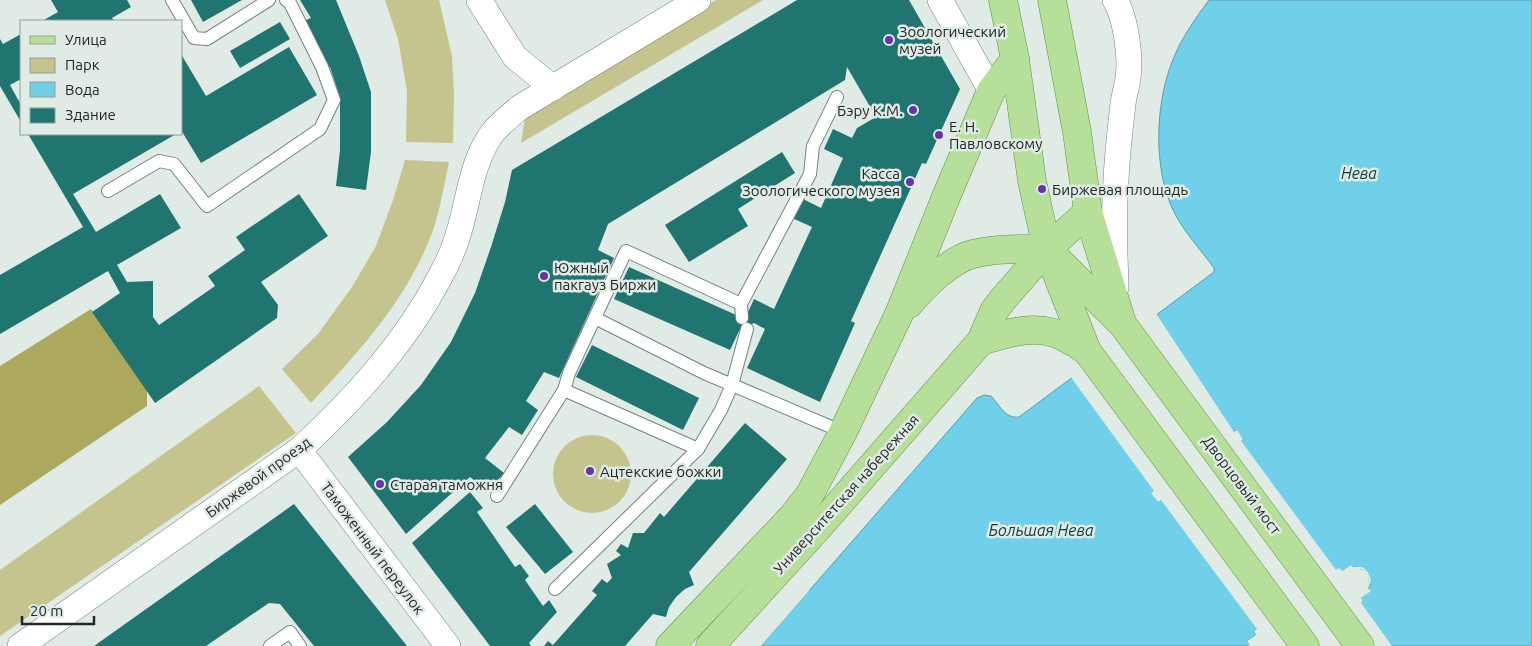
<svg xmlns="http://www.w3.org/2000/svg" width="1532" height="646" font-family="Ubuntu,sans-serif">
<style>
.green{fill:#c5c38e}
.forest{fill:#aca95f}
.water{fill:#70d0e9;stroke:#599dae;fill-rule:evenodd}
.pier{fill:#e0ebe5;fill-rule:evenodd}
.building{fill:#217570}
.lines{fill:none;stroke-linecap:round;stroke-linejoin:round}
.lane-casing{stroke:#78827c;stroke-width:14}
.street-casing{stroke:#78827c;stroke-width:26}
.primary-casing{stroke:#639045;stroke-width:29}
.lane{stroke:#fff;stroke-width:12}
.street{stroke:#fff;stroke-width:25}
.primary{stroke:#b6df9a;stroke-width:28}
.poi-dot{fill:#6833aa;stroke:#e0ebe5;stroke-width:2}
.labels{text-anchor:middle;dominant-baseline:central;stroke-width:5;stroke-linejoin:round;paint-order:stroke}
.poi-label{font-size:15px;fill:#242725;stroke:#e0ebe5;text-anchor:start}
.street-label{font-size:15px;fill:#242725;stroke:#e0ebe5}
.water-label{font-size:16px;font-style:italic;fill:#0f3c47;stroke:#e0ebe5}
</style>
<rect width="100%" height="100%" fill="#e0ebe5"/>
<!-- green -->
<g class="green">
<polygon points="385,0 439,0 452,56 454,94 453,143 406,142 407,91 398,39"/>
<polygon points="716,0 763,0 521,143 526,112"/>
<path d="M405 160 449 162C443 190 439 218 428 243 402 305 357 354 311 403L282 369 318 334 352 287 376 246 393 200Z"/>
<polygon points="259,386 296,433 0,636 0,570"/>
<circle cx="592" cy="474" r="39"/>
</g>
<!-- forest -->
<polygon class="forest" points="91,309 147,389 147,406 0,505 0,366"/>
<!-- water -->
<path class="water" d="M1209 0H1532V646H1303L1363 601 1361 598 1370 591 1368 588 1370 586 1368 572 1356 567H1353L1351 565 1341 572 1339 569 1254 631 1256 635 1247 641 1249 644 1248 646H761L977 398 984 395 991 396C1000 405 1005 419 1019 417L1214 272V268C1201 250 1184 232 1174 212 1153 170 1155 105 1172 62 1180 40 1195 19 1209 0ZM1236 430 1243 439 1158 502 1152 493Z"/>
<!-- pier -->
<g class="pier">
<path d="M1155 312 1234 432 1237 430 1243 439 1241 441 1336 570 1339 568 1342 571 1351 565 1353 567H1362L1368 572 1371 580 1368 588 1371 591 1361 598 1363 601 1361 603 1392 646H1300L1360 601 1359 596 1367 591 1366 588 1369 580 1366 573 1361 569 1353 570 1350 568 1342 574 1339 572 1258 632 1259 636 1251 642V646H1248L1249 644 1247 641 1256 635 1254 631 1257 629 1161 500 1158 502 1151 493 1154 491 1070 376ZM1236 434 1240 439 1158 499 1155 494Z"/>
<polygon points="807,589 809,591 761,646 758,646"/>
</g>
<!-- building -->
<g class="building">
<polygon points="51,0 127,0 131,7 112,18 114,21 42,21 58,12"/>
<polygon points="191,0 242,0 203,22"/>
<polygon points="300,0 336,0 359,56 371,92 371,152 366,190 336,186 340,150 340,97 330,67 325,68 306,20 311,18"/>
<polygon points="797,0 909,0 960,89 926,164 922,163 914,181 851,321 855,323 820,402 747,368 765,329 754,323 739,331 730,350 614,299 629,267 745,319 754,299 774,309 812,227 792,218 801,198 821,208 843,158 824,149 833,129 852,138 857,128 876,117 847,67 845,80 608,224 598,250 614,258 559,378 544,372 526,401 538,410 522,435 509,427 485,458 504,473 488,491 470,477 406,534 348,457 387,422 421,385 451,342 475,293 491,247 505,202 512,170"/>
<polygon points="280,22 290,39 240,68 230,51"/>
<polygon points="21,34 21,79 10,85 21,105 21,122 0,86 0,39 3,44"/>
<polygon points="289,47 317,95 201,163 181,130 181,54 206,96"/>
<polygon points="28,134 176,134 73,194 96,232 160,194 181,228 117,265 127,282 153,281 153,317 159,325 215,286 208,276 245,250 236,237 299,194 328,236 261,282 278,305 277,318 155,403 92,312 120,293 108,271 0,334 0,275 83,227"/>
<polygon points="782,152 795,173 738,209 748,226 689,262 665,225"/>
<polygon points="592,345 699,398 683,430 576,377"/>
<polygon points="745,423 787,459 689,572 694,585 685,589 676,597 669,607 666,617 653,614 625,646 544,646 548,641 553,645 597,595 592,591 602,579 607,583 612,578 607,564 621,555 616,551 621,544 628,548 633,533 644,533 660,513 664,517"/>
<polygon points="470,492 483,508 477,512 515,567 520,564 529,576 525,580 543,606 549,600 557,612 529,643 531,646 490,646 412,543"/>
<polygon points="294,504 407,646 314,646 280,604 269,603 206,646 94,646"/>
<polygon points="535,504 573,552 545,574 506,527"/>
</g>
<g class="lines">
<defs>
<g id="lane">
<polyline points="172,0 194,38 207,39 269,0"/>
<polyline points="108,191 159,161 174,164 207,206 320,129 334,100 322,67 289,1 286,0"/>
<polyline points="595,318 704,373 843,432"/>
<polyline points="742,318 741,304 810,174 813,146 837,97"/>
<polyline points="564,390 698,449"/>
<polyline points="497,496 564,390 569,373 626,251 741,304"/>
<polyline points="555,589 698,449 721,410 732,385 747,329"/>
<polyline points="270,646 290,632 300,646"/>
</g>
<g id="street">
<polyline points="479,0 515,57 553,88"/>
<polyline points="940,0 991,91"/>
<path d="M1115 0C1126 18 1131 57 1128 78 1127 87 1124 95 1123 104 1120 130 1117 155 1116 180 1113 216 1115 251 1116 287"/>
<polyline points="299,450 448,646"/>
<path d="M20 646 299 450C354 399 405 344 440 277 447 264 454 249 458 235 469 201 471 160 494 131 501 123 511 115 519 108L698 0"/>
</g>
<g id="primary">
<polyline points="1003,0 1015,59 1032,181 1047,249 1087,351 1305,646"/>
<polyline points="1052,0 1077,132 1088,212 1122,323"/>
<path d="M909 304C923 287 951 259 973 254 997 248 1023 249 1047 249L1123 325 1360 646"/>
<path d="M981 341C1009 333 1036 323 1064 337 1072 341 1080 346 1087 351"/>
<polyline points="670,646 793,516 810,494 843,432 899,314 946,197 991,91 1015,59"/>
<polyline points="710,646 816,530 981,341 994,311 1003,299 1047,249 1088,212"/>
</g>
</defs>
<!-- lane casing -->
<use href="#lane" class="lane-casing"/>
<!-- street casing -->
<use href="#street" class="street-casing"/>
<!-- primary casing -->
<use href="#primary" class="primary-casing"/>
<!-- lane -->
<use href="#lane" class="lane"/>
<!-- street -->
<use href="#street" class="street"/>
<!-- primary -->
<use href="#primary" class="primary"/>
</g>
<!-- markers -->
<g class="poi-dot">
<circle cx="889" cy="40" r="5"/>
<circle cx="913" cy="110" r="5"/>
<circle cx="939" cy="135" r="5"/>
<circle cx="910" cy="182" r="5"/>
<circle cx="1042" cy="189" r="5"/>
<circle cx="544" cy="276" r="5"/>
<circle cx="590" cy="471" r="5"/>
<circle cx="380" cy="484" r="5"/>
</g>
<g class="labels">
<!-- poi labels -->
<g class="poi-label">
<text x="899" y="31">Зоологический<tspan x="899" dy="17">музей</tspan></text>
<text x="903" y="110" text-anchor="end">Бэру К.М.</text>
<text x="949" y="126">Е. Н.<tspan x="949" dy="17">Павловскому</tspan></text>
<text x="900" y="173" text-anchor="end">Касса<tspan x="900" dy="17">Зоологического музея</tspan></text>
<text x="1052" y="189">Биржевая площадь</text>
<text x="554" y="267">Южный<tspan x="554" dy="17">пакгауз Биржи</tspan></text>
<text x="600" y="471">Ацтекские божки</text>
<text x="390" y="484">Старая таможня</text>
</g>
<!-- street labels -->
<g class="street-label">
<text transform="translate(258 477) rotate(-36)">Биржевой проезд</text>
<text transform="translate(1242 485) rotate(53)">Дворцовый мост</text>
<text transform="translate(846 494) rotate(-48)">Университетская набережная</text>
<text transform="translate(373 548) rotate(53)">Таможенный переулок</text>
</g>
<!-- water labels -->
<g class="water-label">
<text x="1359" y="173">Нева</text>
<text x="1041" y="530">Большая Нева</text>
</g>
</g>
<!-- legend -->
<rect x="20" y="20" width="162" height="115" fill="#e0ebe5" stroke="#959d98"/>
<rect x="30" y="36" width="25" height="8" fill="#b6df9a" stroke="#959d98"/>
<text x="65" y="45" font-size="15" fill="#242725">Улица</text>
<rect x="30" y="58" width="25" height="15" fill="#c5c38e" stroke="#959d98"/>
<text x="65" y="70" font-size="15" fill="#242725">Парк</text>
<rect x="30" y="82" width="25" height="15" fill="#70d0e9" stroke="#959d98"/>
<text x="65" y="95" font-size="15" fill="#242725">Вода</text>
<rect x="30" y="108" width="25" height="15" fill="#217570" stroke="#959d98"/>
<text x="65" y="120" font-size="15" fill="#242725">Здание</text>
<!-- scale -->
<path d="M22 616v8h72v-8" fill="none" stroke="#242725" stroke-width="2.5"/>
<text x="30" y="616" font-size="15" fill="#242725" stroke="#e0ebe5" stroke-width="4" paint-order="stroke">20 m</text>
</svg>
